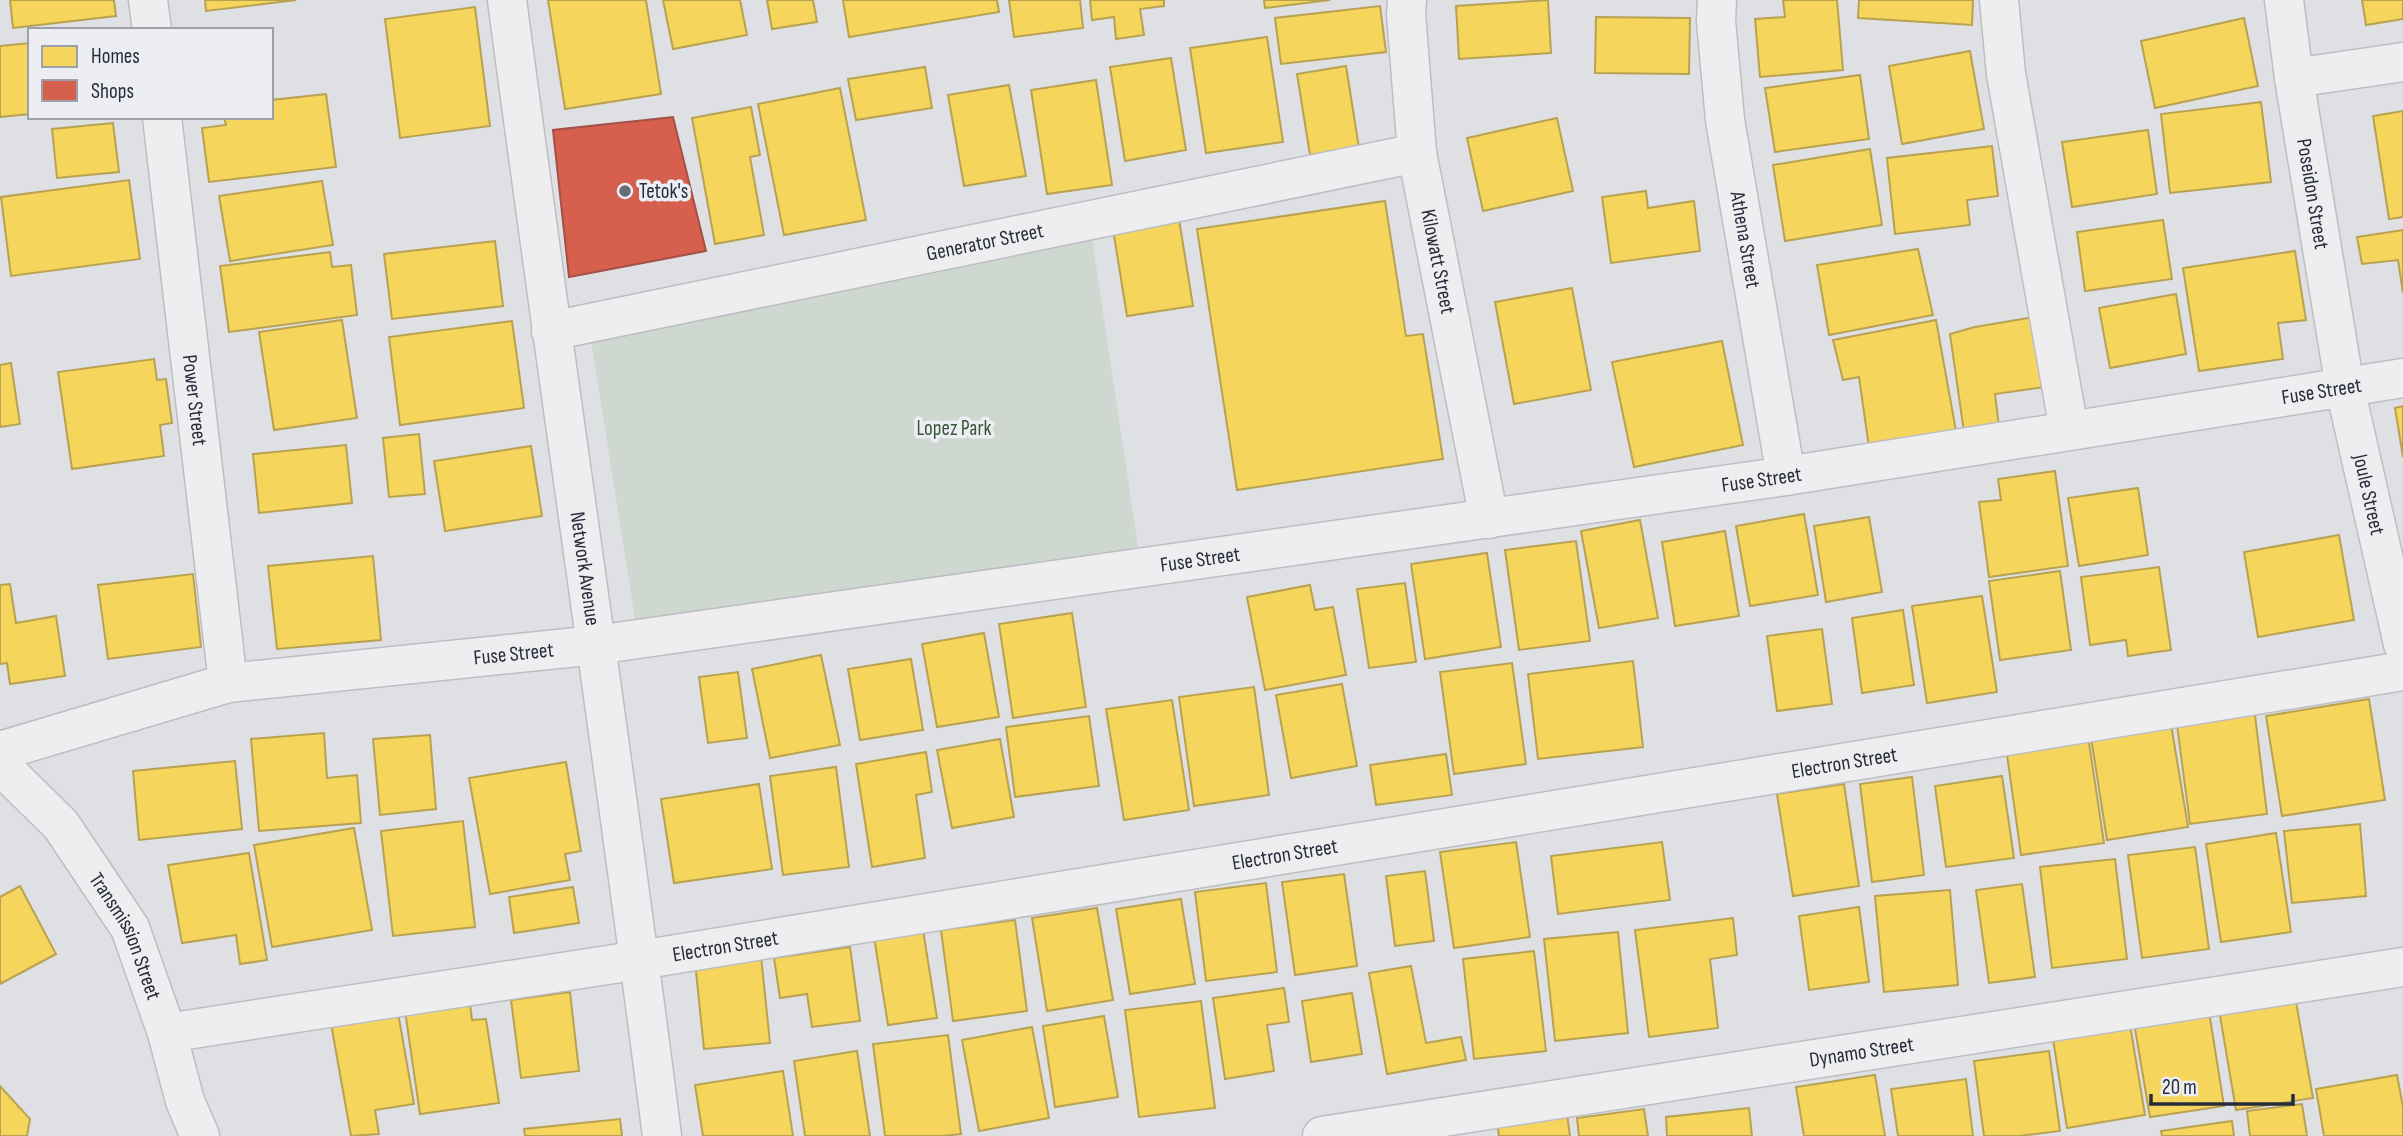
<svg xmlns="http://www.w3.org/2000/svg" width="2403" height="1136" font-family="'Sofia Sans Condensed',sans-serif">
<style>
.green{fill:#ced7d0}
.homes{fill:#f6d55c;stroke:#b8a252;stroke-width:2}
.shops{fill:#d6604d;stroke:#a25048;stroke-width:2}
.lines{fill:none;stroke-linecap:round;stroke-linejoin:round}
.minor-casing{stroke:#bdbec2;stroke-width:41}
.tertiary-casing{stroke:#bdbec2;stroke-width:41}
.minor{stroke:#eeeef1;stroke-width:38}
.tertiary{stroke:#eeeef1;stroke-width:38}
.poi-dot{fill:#676b76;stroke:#eceef4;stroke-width:2.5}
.labels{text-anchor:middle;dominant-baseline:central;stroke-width:7;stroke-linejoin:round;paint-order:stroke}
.poi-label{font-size:21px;fill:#272c3b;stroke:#eceef4;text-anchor:start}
.street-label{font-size:21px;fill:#272c3b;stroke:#eceef4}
.park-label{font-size:21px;fill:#375636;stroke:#eceef4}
</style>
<rect width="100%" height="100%" fill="#dfe0e4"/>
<!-- green -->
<polygon class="green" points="1091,232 1141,566 638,638 591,340"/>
<!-- homes -->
<g class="homes">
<polygon points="10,0 114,0 116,16 13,28"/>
<polygon points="205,0 296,0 206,11"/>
<polygon points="548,0 646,0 661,94 565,109"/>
<polygon points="663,0 740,0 747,35 673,49"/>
<polygon points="767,0 813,0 817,22 772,29"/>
<polygon points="843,0 997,0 999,12 849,37"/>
<polygon points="1009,0 1080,0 1083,28 1014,37"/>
<polygon points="1090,0 1164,0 1164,6 1140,9 1144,35 1116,39 1114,17 1092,20"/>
<polygon points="1264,0 1330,0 1265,8"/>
<polygon points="1548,0 1551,53 1459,59 1456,6"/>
<polygon points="1783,0 1837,0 1843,70 1760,77 1755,19 1785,17"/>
<polygon points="1859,0 1973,0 1972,25 1858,18"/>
<polygon points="2362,0 2403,0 2403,19 2366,25"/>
<polygon points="1380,6 1386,52 1281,64 1275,18"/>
<polygon points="475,7 490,126 400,138 385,19"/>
<polygon points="1596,17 1690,18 1689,74 1595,73"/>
<polygon points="2244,18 2258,86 2155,108 2141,41"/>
<polygon points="1267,37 1283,142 1206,153 1190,48"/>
<polygon points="30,43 30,114 0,117 0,46"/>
<polygon points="1970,51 1984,129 1902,144 1889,66"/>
<polygon points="1171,58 1186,150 1125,161 1110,67"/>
<polygon points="1346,66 1359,148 1310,155 1297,74"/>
<polygon points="925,67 932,108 856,120 848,79"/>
<polygon points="1860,75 1869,139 1775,152 1765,88"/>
<polygon points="1096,80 1112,185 1047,194 1031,90"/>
<polygon points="1009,85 1026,176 964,186 948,95"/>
<polygon points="840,88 866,220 784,235 758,104"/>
<polygon points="326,94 336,167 209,182 202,128 226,125 224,117 271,117 271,100"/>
<polygon points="2261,102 2271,182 2170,193 2161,114"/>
<polygon points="751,107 760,155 750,157 764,235 715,244 692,118"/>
<polygon points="2403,111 2403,217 2389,219 2373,116"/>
<polygon points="1557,118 1573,191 1483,211 1467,138"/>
<polygon points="113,123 119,172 57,178 52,129"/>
<polygon points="2148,130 2157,194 2072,207 2062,142"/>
<polygon points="1992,146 1998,196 1967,200 1970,225 1895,234 1887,158"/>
<polygon points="1870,149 1882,225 1785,241 1773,165"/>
<polygon points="129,180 140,259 11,276 1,197"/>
<polygon points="322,181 333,245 230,261 219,196"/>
<polygon points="1646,191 1648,208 1694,201 1700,251 1611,263 1602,197"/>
<polygon points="1385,201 1406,336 1423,334 1443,459 1237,490 1197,229"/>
<polygon points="1178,213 1193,306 1127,316 1112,223"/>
<polygon points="2163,220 2172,279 2085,291 2077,232"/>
<polygon points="2403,230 2403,293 2398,260 2362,264 2357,237"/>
<polygon points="495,241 503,306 392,319 384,254"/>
<polygon points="1918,249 1933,315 1829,335 1817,265"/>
<polygon points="2295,251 2306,320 2278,323 2283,359 2199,371 2183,268"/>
<polygon points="330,252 332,267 351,265 357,315 229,332 220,266"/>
<polygon points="1572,288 1591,390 1514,404 1495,302"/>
<polygon points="2176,294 2186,354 2110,368 2099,308"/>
<polygon points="2040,316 2052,386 1995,394 1999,427 1964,432 1950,334 1975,327"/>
<polygon points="342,320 357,418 274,430 259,332"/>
<polygon points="1936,320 1956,431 1869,447 1859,377 1843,380 1833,340"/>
<polygon points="512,321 524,408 400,425 389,337"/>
<polygon points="1722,341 1743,445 1634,467 1612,362"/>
<polygon points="154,359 157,380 166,379 172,423 160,425 164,456 72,469 58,372"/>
<polygon points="11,363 20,424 0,427 0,365"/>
<polygon points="2403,406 2403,457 2395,408"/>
<polygon points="419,434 425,494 389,497 383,438"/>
<polygon points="346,445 352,503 259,513 253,454"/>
<polygon points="531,446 542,516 445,531 434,461"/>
<polygon points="2055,471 2068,566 1989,577 1979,502 2001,500 1998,479"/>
<polygon points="2138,488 2148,555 2079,566 2068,498"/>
<polygon points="1804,514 1818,595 1750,606 1736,526"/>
<polygon points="1869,517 1882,592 1826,602 1814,526"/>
<polygon points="1640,520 1658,618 1599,628 1581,531"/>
<polygon points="1725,531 1739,616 1675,626 1662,542"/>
<polygon points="2339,535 2354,620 2258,637 2244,552"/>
<polygon points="1576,541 1590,641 1519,650 1505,550"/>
<polygon points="1487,553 1501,647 1425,659 1411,564"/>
<polygon points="373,556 381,640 277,649 268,566"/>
<polygon points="2159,567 2171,650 2128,656 2126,640 2090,645 2081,577"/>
<polygon points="2060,571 2071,650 2000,660 1989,581"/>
<polygon points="193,574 201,647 108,659 98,585"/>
<polygon points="1405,583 1416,662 1369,668 1357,589"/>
<polygon points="10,584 16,623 56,616 65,676 10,684 7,663 0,664 0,585"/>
<polygon points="1310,585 1315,610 1333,607 1346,675 1265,690 1247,597"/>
<polygon points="1982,596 1997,692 1927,703 1912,606"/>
<polygon points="1903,610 1914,685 1862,693 1852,618"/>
<polygon points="1072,613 1086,707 1013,718 999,624"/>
<polygon points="1822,629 1832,704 1777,711 1767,636"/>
<polygon points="984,633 999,717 937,727 922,644"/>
<polygon points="821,655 840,745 770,758 752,669"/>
<polygon points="911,659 923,730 860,740 848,669"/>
<polygon points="1633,661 1643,747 1538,759 1528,674"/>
<polygon points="1512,663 1526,764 1454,774 1440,672"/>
<polygon points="738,672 747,738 708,743 699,677"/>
<polygon points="1342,684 1357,766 1291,778 1276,695"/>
<polygon points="1254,687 1269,795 1194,806 1179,697"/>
<polygon points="2369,699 2385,800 2282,816 2266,716"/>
<polygon points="1172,700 1189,810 1124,820 1106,709"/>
<polygon points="2254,707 2267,814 2190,824 2176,717"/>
<polygon points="1089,716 1099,786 1015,797 1006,727"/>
<polygon points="2171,724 2188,827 2107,840 2091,737"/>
<polygon points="324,733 327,778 357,775 361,823 259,831 251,739"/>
<polygon points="430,735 436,809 380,815 373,739"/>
<polygon points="2088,736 2104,843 2021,855 2006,747"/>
<polygon points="1000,739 1014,817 952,828 937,750"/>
<polygon points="926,752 932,792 916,795 925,858 872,867 856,764"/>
<polygon points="1446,754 1452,795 1376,805 1370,765"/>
<polygon points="235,761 242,829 139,840 133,771"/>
<polygon points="566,762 581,851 565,854 570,880 490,894 469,778"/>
<polygon points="836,767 849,867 783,875 770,776"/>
<polygon points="2002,776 2014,858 1946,867 1935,786"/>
<polygon points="1912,777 1924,875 1872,882 1860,784"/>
<polygon points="759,784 772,869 674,883 661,799"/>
<polygon points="1844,784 1859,886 1793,896 1777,794"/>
<polygon points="463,821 475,927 393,936 381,831"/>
<polygon points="2360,824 2366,896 2292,903 2284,831"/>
<polygon points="354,828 372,930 272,947 254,845"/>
<polygon points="2276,833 2291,932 2221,942 2206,844"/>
<polygon points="1516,842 1530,937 1454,948 1440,852"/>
<polygon points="1662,842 1670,900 1558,914 1551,856"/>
<polygon points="2195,847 2209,949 2142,958 2128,855"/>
<polygon points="249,853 267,960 240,964 236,935 182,943 168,865"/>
<polygon points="2115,859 2127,959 2052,968 2040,867"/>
<polygon points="1425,871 1434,941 1395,946 1386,876"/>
<polygon points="1344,874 1357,966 1295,975 1282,882"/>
<polygon points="1266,883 1277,972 1206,981 1195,892"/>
<polygon points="2022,884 2035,977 1989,983 1976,890"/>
<polygon points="20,886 56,954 0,984 0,897"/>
<polygon points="573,887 579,923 514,933 509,897"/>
<polygon points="1950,890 1958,985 1884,992 1875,896"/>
<polygon points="1181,899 1195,984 1130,994 1116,909"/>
<polygon points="1859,907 1869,982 1809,990 1799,916"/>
<polygon points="1097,908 1113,1000 1047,1011 1032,918"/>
<polygon points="1733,918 1737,955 1710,959 1718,1028 1649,1037 1635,930"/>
<polygon points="1015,920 1027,1011 953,1021 941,930"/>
<polygon points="923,930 937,1018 888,1025 874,937"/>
<polygon points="1618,932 1628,1033 1555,1041 1544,939"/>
<polygon points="850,947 860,1021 812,1027 807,994 780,998 774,958"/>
<polygon points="1534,951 1546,1051 1474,1059 1463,959"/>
<polygon points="761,956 770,1043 704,1049 695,962"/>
<polygon points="1411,966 1426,1043 1461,1037 1466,1060 1387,1074 1369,973"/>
<polygon points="2293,985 2313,1098 2236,1110 2217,998"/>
<polygon points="1284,988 1289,1022 1267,1025 1274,1071 1225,1079 1213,998"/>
<polygon points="570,992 579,1071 521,1078 511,1000"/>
<polygon points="1352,993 1362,1054 1311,1062 1302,1001"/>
<polygon points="469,995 472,1020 486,1019 499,1103 420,1114 404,1004"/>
<polygon points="2207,999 2224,1106 2150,1117 2132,1011"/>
<polygon points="1201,1001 1215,1108 1139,1117 1125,1010"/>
<polygon points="397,1007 414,1104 375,1110 379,1134 351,1136 330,1018"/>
<polygon points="2128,1013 2145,1115 2067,1128 2051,1026"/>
<polygon points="1104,1016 1118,1097 1055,1107 1043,1026"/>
<polygon points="1032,1027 1049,1118 979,1131 962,1040"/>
<polygon points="948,1035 961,1134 943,1136 885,1136 873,1044"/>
<polygon points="857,1051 870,1136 805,1136 794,1061"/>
<polygon points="2049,1051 2060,1131 2019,1136 1984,1136 1974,1061"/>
<polygon points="783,1071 793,1136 703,1136 695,1085"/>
<polygon points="1875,1075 1885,1136 1804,1136 1796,1087"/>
<polygon points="2397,1075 2403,1107 2403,1136 2324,1136 2316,1089"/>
<polygon points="1966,1079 1973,1136 1898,1136 1891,1089"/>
<polygon points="0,1086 30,1119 27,1136 0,1136"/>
<polygon points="2302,1104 2307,1136 2250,1136 2247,1111"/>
<polygon points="1749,1108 1752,1136 1667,1136 1666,1117"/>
<polygon points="1644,1109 1648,1136 1579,1136 1577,1118"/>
<polygon points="1567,1114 1570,1136 1499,1136 1497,1123"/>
<polygon points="620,1119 622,1136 525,1136 524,1129"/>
<polygon points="2232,1121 2234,1136 2162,1136 2161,1131"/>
</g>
<!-- shops -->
<polygon class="shops" points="673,117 706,251 569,277 553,130"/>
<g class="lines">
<defs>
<g id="minor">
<polyline points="148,0 152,30"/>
<path id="s1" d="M1407 0 1406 14 1417 153 1489 519"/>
<path id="s2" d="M1717 0 1716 21 1725 120 1786 476"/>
<polyline points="1999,0 2006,74 2069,430"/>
<path id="s3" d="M2284 0 2294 78 2345 388 2403 644"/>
<polyline points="2294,78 2403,62"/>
<path id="s4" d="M162 117 228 683"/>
<path id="s5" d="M551 331 1417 153"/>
<path id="s6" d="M0 751 228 683 596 645 1786 476 2403 378"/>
<path id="s7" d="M0 765 61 825 130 928 167 1033 185 1101 200 1136"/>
<path id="s8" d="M167 1033 640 960 2403 671"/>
<path id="s9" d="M1322 1136 2403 967"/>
</g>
<g id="tertiary">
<path id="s10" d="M507 0C557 379 614 757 662 1136"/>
</g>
</defs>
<!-- minor casing -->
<use href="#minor" class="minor-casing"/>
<!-- tertiary casing -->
<use href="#tertiary" class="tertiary-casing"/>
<!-- minor -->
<use href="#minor" class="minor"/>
<!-- tertiary -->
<use href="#tertiary" class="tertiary"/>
</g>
<!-- markers -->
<circle class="poi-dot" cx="625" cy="191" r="7"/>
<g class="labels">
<!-- poi labels -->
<g class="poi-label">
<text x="639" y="191">Tetok's</text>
</g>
<!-- street labels -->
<g class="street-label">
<text stroke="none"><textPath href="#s3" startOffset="196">Poseidon Street</textPath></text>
<text stroke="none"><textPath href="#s2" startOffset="242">Athena Street</textPath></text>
<text stroke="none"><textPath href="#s5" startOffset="443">Generator Street</textPath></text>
<text stroke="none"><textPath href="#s1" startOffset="264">Kilowatt Street</textPath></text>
<text stroke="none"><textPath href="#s6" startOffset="2352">Fuse Street</textPath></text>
<text stroke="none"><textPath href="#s4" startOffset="285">Power Street</textPath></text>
<text stroke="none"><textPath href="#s6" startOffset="1785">Fuse Street</textPath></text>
<text stroke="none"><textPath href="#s3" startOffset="502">Joule Street</textPath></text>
<text stroke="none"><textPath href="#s6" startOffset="1218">Fuse Street</textPath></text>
<text stroke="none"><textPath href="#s10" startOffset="574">Network Avenue</textPath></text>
<text stroke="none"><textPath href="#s6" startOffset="525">Fuse Street</textPath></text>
<text stroke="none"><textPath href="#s8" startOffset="1699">Electron Street</textPath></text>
<text stroke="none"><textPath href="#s8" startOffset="1132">Electron Street</textPath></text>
<text stroke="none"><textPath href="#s7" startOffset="215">Transmission Street</textPath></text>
<text stroke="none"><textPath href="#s8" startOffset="565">Electron Street</textPath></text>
<text stroke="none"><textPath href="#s9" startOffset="546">Dynamo Street</textPath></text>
</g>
<!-- park labels -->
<g class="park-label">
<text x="954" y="428">Lopez Park</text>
</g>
</g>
<!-- legend -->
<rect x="28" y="28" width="245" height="91" fill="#eceef4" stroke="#9da0aa" stroke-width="2"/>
<rect x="42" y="46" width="35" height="21" fill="#f6d55c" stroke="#9da0aa" stroke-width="2"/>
<text x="91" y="63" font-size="21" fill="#272c3b">Homes</text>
<rect x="42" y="80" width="35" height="21" fill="#d6604d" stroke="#9da0aa" stroke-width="2"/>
<text x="91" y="98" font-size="21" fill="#272c3b">Shops</text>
<!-- scale -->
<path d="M2151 1094v10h142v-10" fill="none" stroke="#272c3b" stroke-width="3.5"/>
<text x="2162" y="1094" font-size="21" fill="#272c3b" stroke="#eceef4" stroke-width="5" paint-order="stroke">20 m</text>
</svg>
